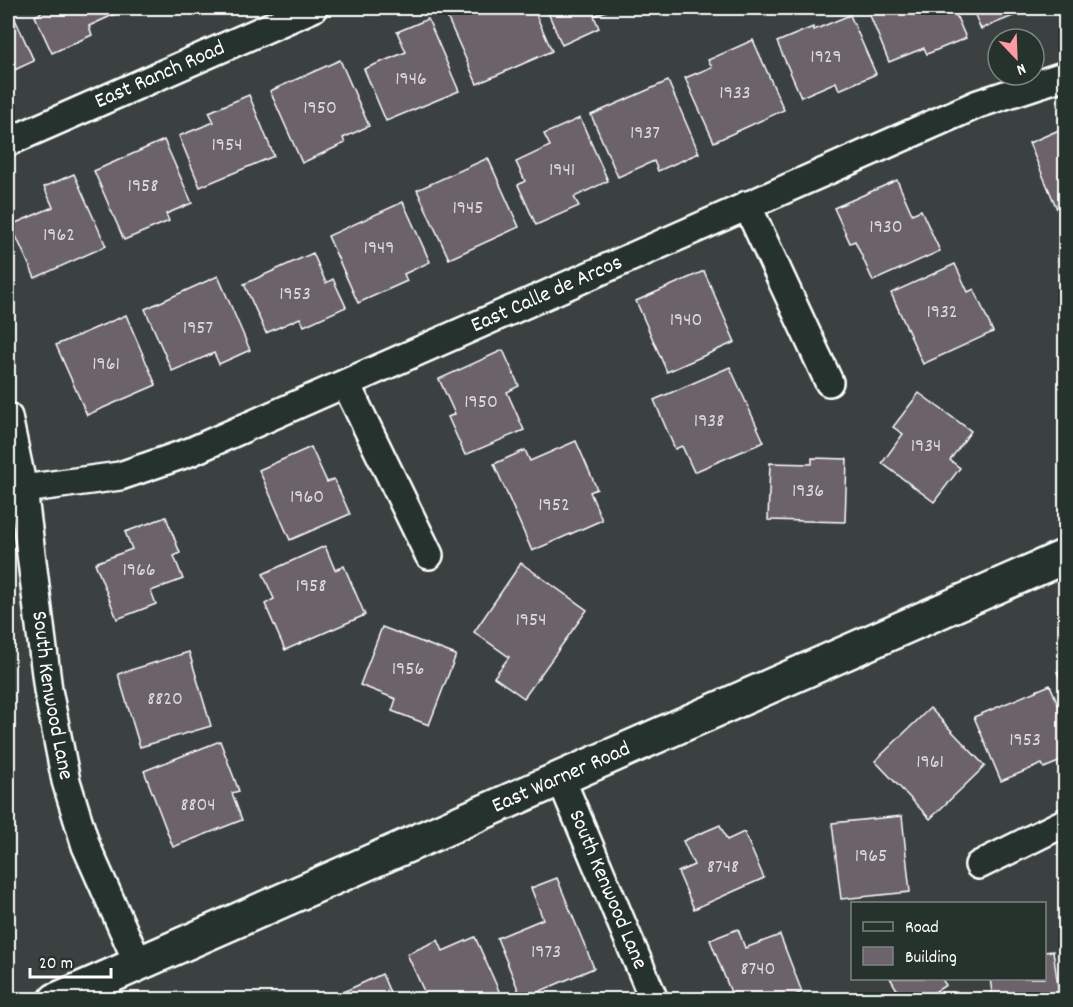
<svg xmlns="http://www.w3.org/2000/svg" width="1073" height="1007" font-family="Dekko,sans-serif">
<style>
.building{fill:#6c636b;stroke:#fff;stroke-width:1.5}
.lines{fill:none;stroke-linecap:round;stroke-linejoin:round}
.street-casing{stroke:#fff;stroke-width:32}
.secondary-casing{stroke:#fff;stroke-width:38}
.street{stroke:#26332d;stroke-width:27}
.secondary{stroke:#26332d;stroke-width:33}
.labels{text-anchor:middle;dominant-baseline:central;stroke-width:4.5;stroke-linejoin:round;paint-order:stroke}
.number-label{font-size:20px;fill:#dad8da}
.street-label{font-size:22px;fill:#fff;stroke:#26332d}
</style>
<rect width="100%" height="100%" fill="#3b4140"/>
<filter id="ink" filterUnits="userSpaceOnUse"><feTurbulence type="fractalNoise" baseFrequency=".0167" numOctaves="2"/><feDisplacementMap in="SourceGraphic" scale="12" xChannelSelector="R" yChannelSelector="G"/><feConvolveMatrix kernelMatrix="1 2 1 2 8 2 1 2 1" color-interpolation-filters="sRGB"/></filter>
<g filter="url(#ink)">
<!-- building -->
<g class="building">
<polygon points="8,8 10,8 34,61 8,73"/>
<polygon points="39,8 124,8 124,10 89,26 92,35 52,53 35,16 41,13"/>
<polygon points="136,8 154,8 139,14"/>
<polygon points="450,8 479,8 480,11 490,8 533,8 552,51 477,84 444,10"/>
<polygon points="546,8 613,8 594,16 599,28 562,45"/>
<polygon points="867,8 953,8 966,38 927,54 924,48 889,62"/>
<polygon points="972,8 1033,8 981,29"/>
<polygon points="850,15 876,74 839,90 836,82 801,97 777,42 813,27 814,30"/>
<polygon points="428,19 459,91 386,121 364,69 406,52 397,32"/>
<polygon points="753,40 784,110 714,142 685,78 712,67 708,60"/>
<polygon points="340,60 369,126 343,138 345,143 302,163 270,91"/>
<polygon points="668,81 699,153 658,171 654,161 618,177 591,115"/>
<polygon points="249,95 274,156 200,187 179,136 214,122 209,112"/>
<polygon points="580,118 608,181 574,197 579,206 536,225 518,185 525,181 516,162 550,146 544,134"/>
<polygon points="1066,127 1066,214 1060,216 1029,143"/>
<polygon points="164,140 192,203 166,214 169,221 124,240 94,171"/>
<polygon points="488,158 519,227 449,259 417,190"/>
<polygon points="74,174 106,246 35,278 11,225 53,207 44,187"/>
<polygon points="897,180 912,214 921,210 940,251 873,281 855,241 850,243 834,208"/>
<polygon points="403,202 430,262 404,274 407,281 358,303 328,236"/>
<polygon points="313,253 326,283 333,279 346,307 304,326 300,318 266,333 244,284"/>
<polygon points="1066,258 1066,279 1058,261"/>
<polygon points="955,264 968,292 974,289 993,332 923,364 891,293"/>
<polygon points="704,271 735,342 667,372 636,301"/>
<polygon points="218,276 250,350 219,364 214,353 172,371 145,309"/>
<polygon points="126,315 156,385 87,415 56,345"/>
<polygon points="503,350 519,386 507,392 524,430 465,455 448,417 455,414 439,379"/>
<polygon points="730,367 764,442 694,472 682,446 675,449 654,400"/>
<polygon points="919,393 971,431 950,460 960,468 934,502 882,463 903,434 893,427"/>
<polygon points="576,441 597,489 590,492 602,520 532,551 494,464 525,450 530,461"/>
<polygon points="311,447 327,482 334,479 350,514 290,540 259,470"/>
<polygon points="812,458 847,459 845,522 768,520 770,463 812,464"/>
<polygon points="166,517 180,553 174,556 183,579 151,591 156,604 117,619 95,563 132,549 125,532"/>
<polygon points="325,546 335,570 344,566 365,615 285,650 265,604 274,599 263,574"/>
<polygon points="521,563 587,610 524,698 494,677 509,657 474,632"/>
<polygon points="382,627 456,655 429,725 392,711 396,699 360,685"/>
<polygon points="189,652 211,726 140,747 118,674"/>
<polygon points="1066,668 1066,692 1057,672"/>
<polygon points="1050,685 1066,723 1066,759 1044,768 1042,764 1001,781 974,717"/>
<polygon points="930,708 985,766 930,819 875,761"/>
<polygon points="220,741 239,791 232,793 242,820 173,847 144,771"/>
<polygon points="902,816 910,892 841,899 832,823"/>
<polygon points="720,825 727,840 744,832 764,878 694,909 678,872 694,865 683,841"/>
<polygon points="557,878 594,968 522,999 497,938 543,919 531,888"/>
<polygon points="738,929 745,948 780,935 802,992 784,1000 734,1000 710,940"/>
<polygon points="475,937 503,1000 428,1000 407,954 438,940 443,951"/>
<polygon points="1053,951 1060,1000 993,1000 990,978 1044,978 1044,952"/>
<polygon points="382,974 392,997 401,993 404,1000 326,1000"/>
<polygon points="890,978 941,978 946,985 922,1000 903,1000"/>
</g>
<g class="lines">
<defs>
<g id="street">
<path id="s1" d="M8 142 313 8"/>
<polyline points="747,205 829,382"/>
<polyline points="346,384 429,555"/>
<path id="s2" d="M8 417 23 489 48 690 66 781 86 846 138 963"/>
<path id="s3" d="M23 489 120 476 190 452 978 104 1066 75"/>
<path id="s4" d="M561 779 654 1000"/>
<polyline points="979,865 1066,822"/>
</g>
<g id="secondary">
<path id="s5" d="M56 1000 1066 556"/>
</g>
</defs>
<!-- street casing -->
<use href="#street" class="street-casing"/>
<!-- secondary casing -->
<use href="#secondary" class="secondary-casing"/>
<!-- street -->
<use href="#street" class="street"/>
<!-- secondary -->
<use href="#secondary" class="secondary"/>
</g>
</g>
<g class="labels">
<!-- number labels -->
<g class="number-label">
<text x="826" y="58">1929</text>
<text x="411" y="80">1946</text>
<text x="735" y="94">1933</text>
<text x="320" y="109">1950</text>
<text x="645" y="134">1937</text>
<text x="227" y="146">1954</text>
<text x="562" y="171">1941</text>
<text x="143" y="187">1958</text>
<text x="468" y="209">1945</text>
<text x="886" y="228">1930</text>
<text x="59" y="236">1962</text>
<text x="379" y="249">1949</text>
<text x="295" y="295">1953</text>
<text x="942" y="313">1932</text>
<text x="686" y="321">1940</text>
<text x="198" y="329">1957</text>
<text x="106" y="365">1961</text>
<text x="481" y="403">1950</text>
<text x="709" y="422">1938</text>
<text x="926" y="447">1934</text>
<text x="808" y="492">1936</text>
<text x="307" y="498">1960</text>
<text x="554" y="506">1952</text>
<text x="139" y="571">1966</text>
<text x="311" y="587">1958</text>
<text x="531" y="621">1954</text>
<text x="408" y="670">1956</text>
<text x="165" y="700">8820</text>
<text x="1025" y="741">1953</text>
<text x="930" y="763">1961</text>
<text x="198" y="806">8804</text>
<text x="871" y="857">1965</text>
<text x="723" y="868">8748</text>
<text x="546" y="953">1973</text>
<text x="758" y="970">8740</text>
</g>
<!-- street labels -->
<g class="street-label">
<text stroke="none"><textPath href="#s1" startOffset="166">East Ranch Road</textPath></text>
<text stroke="none"><textPath href="#s3" startOffset="562">East Calle de Arcos</textPath></text>
<text stroke="none"><textPath href="#s2" startOffset="282">South Kenwood Lane</textPath></text>
<text stroke="none"><textPath href="#s5" startOffset="552">East Warner Road</textPath></text>
<text stroke="none"><textPath href="#s4" startOffset="120">South Kenwood Lane</textPath></text>
</g>
</g>
<!-- margin -->
<rect width="1073" height="1007" fill="none" stroke="#26332d" stroke-width="30"/>
<rect x="15" y="15" width="1043" height="977" fill="none" stroke="#fff" stroke-width="2" filter="url(#ink)"/>
<!-- legend -->
<rect x="851" y="902" width="195" height="78" fill="#26332d" stroke="#7d8581" stroke-width="1.5"/>
<rect x="863" y="922" width="30" height="9" fill="#26332d" stroke="#7d8581" stroke-width="1.5"/>
<text x="905" y="932" font-size="18" fill="#ffffff">Road</text>
<rect x="863" y="947" width="30" height="18" fill="#6c636b" stroke="#7d8581" stroke-width="1.5"/>
<text x="905" y="962" font-size="18" fill="#ffffff">Building</text>
<!-- north arrow -->
<g transform="translate(1016 57) rotate(157)"><circle r="28" fill="#26332d" stroke="#7d8581" stroke-width="1.5"/>
<path d="M0-4.5L10 22L0 15L-10 22Z" fill="#ff9aa2"/>
<text y="-9" font-size="16" font-weight="bold" text-anchor="middle" fill="#ffffff">N</text>
</g>
<!-- scale -->
<path d="M30 968v9h81v-9" fill="none" stroke="#ffffff" stroke-width="3"/>
<text x="39" y="968" font-size="18" fill="#ffffff" stroke="#26332d" stroke-width="4.5" paint-order="stroke">20 m</text>
</svg>
